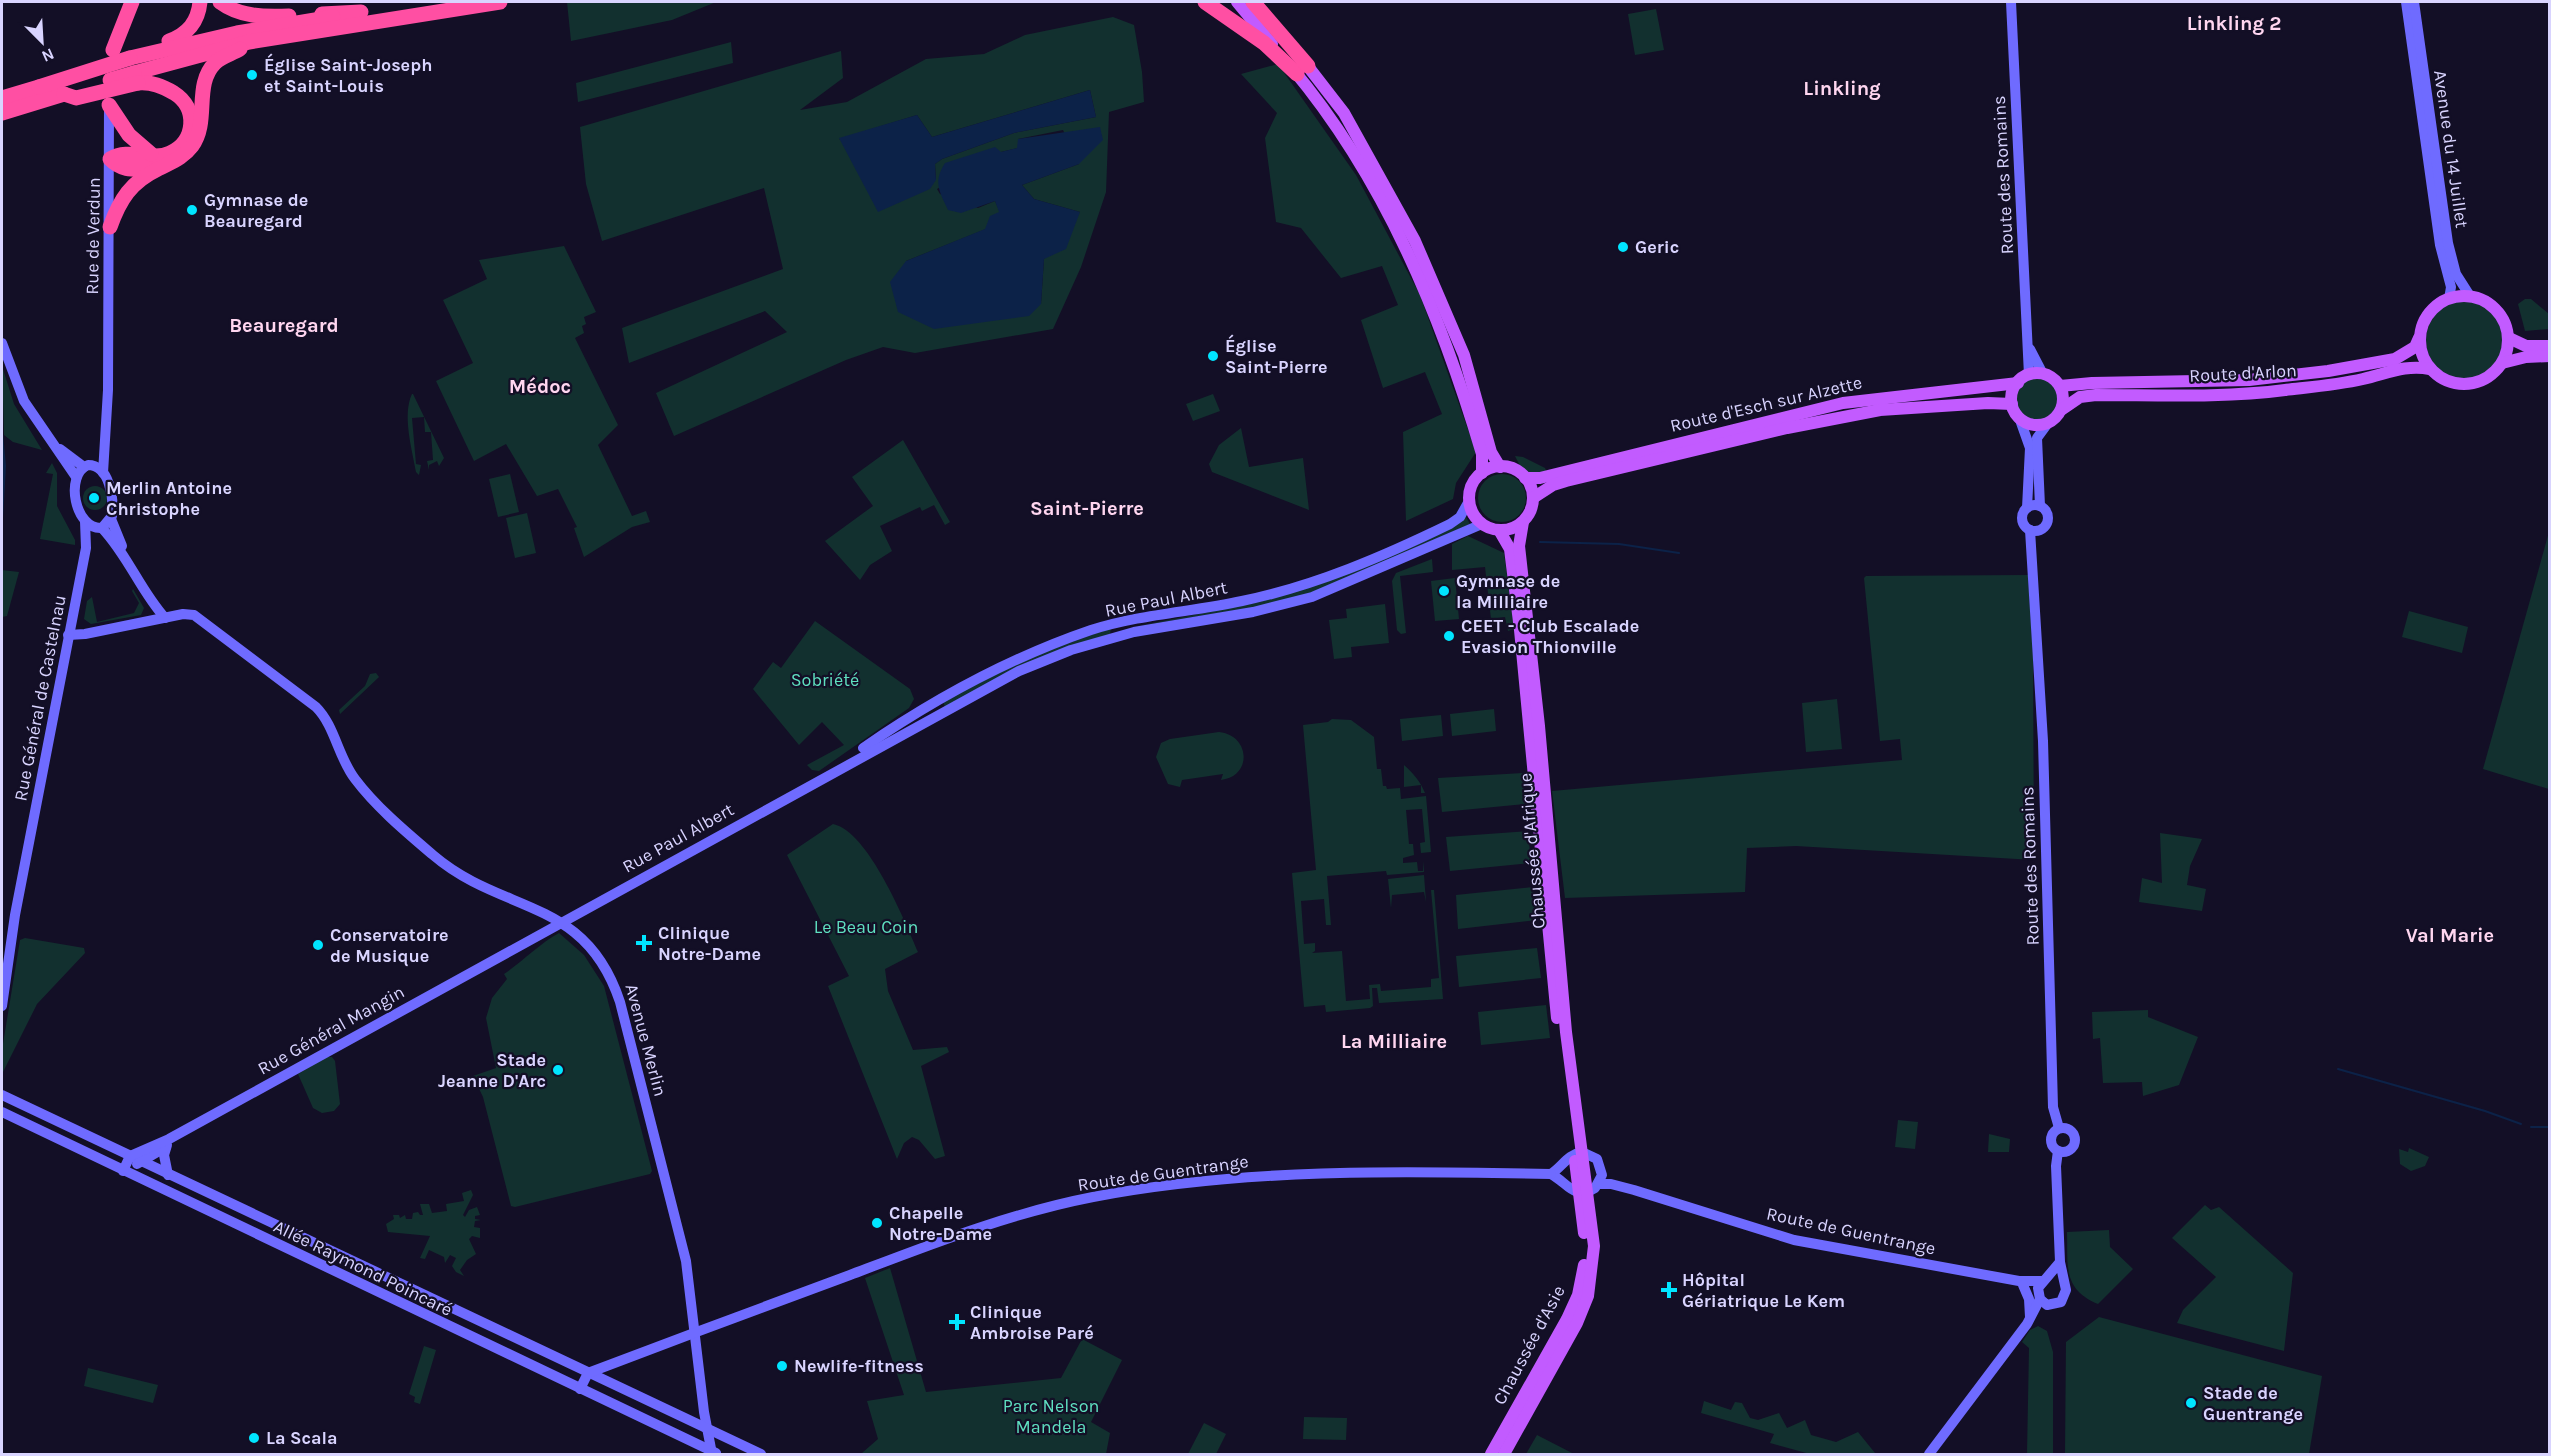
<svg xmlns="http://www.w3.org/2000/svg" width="2551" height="1456" font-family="Karla,sans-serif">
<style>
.green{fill:#12302f;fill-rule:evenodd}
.water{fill:#0c2248}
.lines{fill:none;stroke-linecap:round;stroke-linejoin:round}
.stream{stroke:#0c2248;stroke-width:2}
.secondary{stroke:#6f6bff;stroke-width:10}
.primary{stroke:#c25bff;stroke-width:12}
.highway{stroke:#ff4fa3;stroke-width:15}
.highway-bridge{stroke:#ff4fa3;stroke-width:15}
.poi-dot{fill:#00e5ff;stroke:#130f26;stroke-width:2}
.labels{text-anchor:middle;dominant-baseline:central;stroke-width:4.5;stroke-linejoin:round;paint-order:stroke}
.poi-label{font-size:18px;font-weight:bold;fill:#d9d4ff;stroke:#130f26;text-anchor:start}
.street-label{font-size:18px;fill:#d9d4ff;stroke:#130f26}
.park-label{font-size:18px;fill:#5fe0c0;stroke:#130f26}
.neighbourhood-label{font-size:20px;font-weight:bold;fill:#ffd6f0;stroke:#130f26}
</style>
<rect width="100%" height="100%" fill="#130f26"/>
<!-- green -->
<g class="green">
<polygon points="567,2 716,2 672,20 571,41"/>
<polygon points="1656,9 1664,50 1635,55 1628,14"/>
<path d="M1113 17 1134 25 1142 72 1144 102 1109 112 1106 192 1081 267 1053 329 915 353 883 347 846 360 674 436 656 393 787 332 765 311 629 363 622 328 783 269 764 188 602 241 586 184 580 127 841 51 843 78 800 110 847 102 926 59 984 54 1025 35ZM1090 90 1096 117 1014 133 942 159 935 164 936 180 839 139 917 115 932 137ZM1063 130 1079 164 1022 185 1034 199 1080 212 1044 259 1041 304 906 261 986 229 1000 212 995 201 978 208 940 194 937 189 1001 152 1018 148V139Z"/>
<polygon points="731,42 733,63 578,102 576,83"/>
<polygon points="1278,64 1356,175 1420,295 1476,452 1456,483 1453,499 1406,521 1403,432 1442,414 1425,372 1383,388 1361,320 1398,305 1382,266 1341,278 1301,228 1276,222 1265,138 1277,113 1241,74"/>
<polygon points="564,246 596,312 584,317 586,324 582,326 584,333 575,338 618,425 598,445 632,516 646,511 650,522 632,527 584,557 574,528 577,527 558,489 537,496 506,444 474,461 436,381 473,363 443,300 487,279 479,260"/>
<polygon points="2525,299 2531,299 2549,314 2549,329 2525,331 2518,304"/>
<circle cx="2465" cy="340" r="39"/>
<polygon points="2,366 14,404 42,450 13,442 4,435"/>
<circle cx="2037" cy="399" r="21"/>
<path d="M412 394H413L444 458 439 466 437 461 429 465V470L427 461 433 460 431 432H425L424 417 412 418 416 464 421 465 419 475 416 472C412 449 402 415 412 394Z"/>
<polygon points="1213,394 1220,411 1193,421 1186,404"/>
<polygon points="1241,428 1249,467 1303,458 1309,510 1212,472 1209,464 1219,445"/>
<polygon points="903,440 950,522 945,525 934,505 922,511 920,507 880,526 892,551 870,565 860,580 825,541 873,506 852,477"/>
<polygon points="1515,456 1523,457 1545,468 1547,473 1530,474 1520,466"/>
<polygon points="52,463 57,473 57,506 75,540 75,545 40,539 53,474 46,473"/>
<polygon points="510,474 519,512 498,517 489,479"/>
<circle cx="1502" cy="498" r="24"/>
<circle cx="95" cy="498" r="12"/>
<polygon points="527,513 536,553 515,558 506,518"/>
<polygon points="1466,517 1470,524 1317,591 1268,605 1132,627 1260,602"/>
<polygon points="2549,532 2550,532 2549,789 2483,769"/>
<polygon points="1468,536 1504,553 1514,629 1508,631 1505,617 1491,619 1485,567 1452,570 1452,544"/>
<polygon points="1432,559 1433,572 1400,576 1406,633 1401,634 1397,630 1392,581 1396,573"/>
<polygon points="2,570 19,572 7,616 2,617"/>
<polygon points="2028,575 2033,657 2034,860 1796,846 1747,848 1745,892 1565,898 1552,791 1902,760 1900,739 1880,741 1864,578 1866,576"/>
<polygon points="1455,578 1459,619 1435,621 1431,581"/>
<polygon points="133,589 144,608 141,615 91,624 84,619 87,601 92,597 97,622 134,613 139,603 132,591"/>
<polygon points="1385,604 1389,643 1351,647 1352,657 1334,659 1329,620 1347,618 1346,609"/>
<polygon points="2409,611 2468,627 2462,653 2402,637"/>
<polygon points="815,621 910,689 914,699 909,708 819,771 812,770 807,765 844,745 822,722 799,745 753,689 773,662 781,668"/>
<polygon points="1111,628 1110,634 945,707 943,702 1017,662"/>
<polygon points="376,673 379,677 340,714 339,710 365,686 370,674"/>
<polygon points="1837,699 1842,749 1806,752 1802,703"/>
<polygon points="1494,709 1496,731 1452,736 1450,714"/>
<polygon points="1441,715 1443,736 1402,741 1400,719"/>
<polygon points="1332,719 1351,720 1374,737 1377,769 1381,769 1383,786 1386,786 1387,789 1400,788 1401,799 1426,796 1431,852 1421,853 1420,843 1425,842 1422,809 1406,810 1409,844 1413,844 1414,855 1403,858 1403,863 1417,862 1418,871 1423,871 1423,861 1424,872 1387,875 1386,871 1327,876 1331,925 1326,925 1324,899 1301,901 1304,944 1315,943 1315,951 1312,953 1342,951 1346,1001 1370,999 1369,985 1380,984 1381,991 1431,987 1431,979 1439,978 1431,890 1434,890 1443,999 1379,1003 1377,988 1372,988 1373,1006 1370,1008 1326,1012 1325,1005 1304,1007 1292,873 1316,870 1303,725 1328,722"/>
<path d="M1219 732C1250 735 1253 776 1221 780L1223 774 1182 780 1180 787 1168 784 1156 757 1161 743 1170 739Z"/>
<path d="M1404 765C1414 774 1420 781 1425 793H1421V785L1404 787Z"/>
<polygon points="1523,773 1525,804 1442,812 1438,778"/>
<path d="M833 824C868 831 905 921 918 952L885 969 888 991 913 1050 947 1047 949 1052 921 1066 945 1156 935 1159 919 1140 912 1137 904 1143 897 1159 828 986 849 976 787 855Z"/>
<polygon points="1528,831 1531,863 1450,871 1446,837"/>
<polygon points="2160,833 2202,839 2190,866 2187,885 2206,889 2202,911 2139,902 2142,878 2162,883"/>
<polygon points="1424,875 1426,902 1424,892 1392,895 1391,908 1388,879"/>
<polygon points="1533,887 1537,920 1458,929 1456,895"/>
<path d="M559 933 584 955 604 986 652 1171 650 1174 515 1207 511 1206 483 1097 473 1076 496 1068 486 1018 492 998 507 979 504 974C522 962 539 944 559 933Z"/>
<polygon points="25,938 84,948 85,953 37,1004 2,1074 2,1050 20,940"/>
<polygon points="1537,948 1541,978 1459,987 1456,956"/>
<polygon points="1546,1005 1550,1038 1481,1045 1478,1012"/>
<polygon points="2148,1010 2148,1017 2198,1037 2179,1085 2143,1096 2142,1082 2103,1083 2100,1038 2093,1039 2092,1012"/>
<polygon points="326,1057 332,1057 335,1061 340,1104 334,1111 322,1113 313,1108 298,1074"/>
<polygon points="1898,1120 1918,1122 1915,1149 1895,1147"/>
<polygon points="1989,1134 2010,1139 2009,1152 1988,1152"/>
<polygon points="2409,1148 2429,1157 2425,1166 2411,1171 2400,1164 2399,1149 2408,1152"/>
<polygon points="471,1190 473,1195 463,1215 465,1217 469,1210 477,1207 480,1215 475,1216 475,1219 481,1220 475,1221 474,1227 480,1228 480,1238 472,1236 469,1239 476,1254 467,1260 460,1270 464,1276 456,1272 452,1266 456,1258 450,1255 445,1263 444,1257 429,1250 425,1259 420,1258 430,1236 388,1232 386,1224 394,1219 393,1215 399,1215 400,1218 405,1215 406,1219 412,1219 413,1213 418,1212 420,1215 423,1215 420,1204 429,1204 432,1213 447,1211 446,1204 464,1201 462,1193"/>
<polygon points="2205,1205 2211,1210 2219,1207 2293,1273 2284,1351 2177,1323 2183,1310 2216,1277 2172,1238"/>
<path d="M2109 1230 2110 1247 2133 1269 2098 1304C2062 1289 2068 1265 2067 1232Z"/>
<polygon points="890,1268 926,1392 1061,1378 1082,1339 1122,1360 1091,1422 1110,1433 1106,1454 862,1453 878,1439 867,1401 904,1395 865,1278"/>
<polygon points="2099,1317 2322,1376 2309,1454 2065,1454 2066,1342"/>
<polygon points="2038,1326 2047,1331 2053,1352 2053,1454 2027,1454 2029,1348 2022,1342 2030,1330"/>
<polygon points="424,1346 436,1350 420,1404 414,1402 415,1397 409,1394"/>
<polygon points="88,1368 158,1385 153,1403 84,1386"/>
<polygon points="1704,1401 1731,1410 1735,1402 1742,1403 1750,1418 1758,1420 1779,1413 1787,1428 1805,1420 1811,1435 1836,1442 1858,1432 1875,1453 1879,1454 1810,1454 1770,1443 1774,1434 1701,1413"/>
<polygon points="1304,1417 1347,1418 1346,1440 1303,1439"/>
<polygon points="1204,1423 1226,1434 1216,1454 1188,1454"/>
<polygon points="1537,1435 1574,1454 1526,1454"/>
</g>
<!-- water -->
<g class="water">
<polygon points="1090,90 1096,117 1014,133 942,159 935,164 936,180 930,189 878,212 839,138 917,115 932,137"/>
<path d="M1100 127 1103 140 1079 164 1022 185 1034 199 1080 212 1066 249 1044 259 1041 304 1029 316 934 329 898 312 890 282 906 261 985 229 990 216 999 212 995 201 961 213 948 210C939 191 933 182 945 163L995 147 1001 152 1017 148 1018 139Z"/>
<polygon points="2,423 6,466 2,536"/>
</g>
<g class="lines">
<!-- stream -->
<g class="stream">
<polyline points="1540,542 1619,544 1679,553"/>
<polyline points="2338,1069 2485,1111 2521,1124"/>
<polyline points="2531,1127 2550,1127"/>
</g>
<!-- secondary -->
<g class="secondary">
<polyline points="2011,2 2029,375"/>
<polyline points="2406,2 2440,245 2451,287 2449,299"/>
<polyline points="2414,2 2448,243 2456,274 2470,296"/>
<polyline points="2,343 24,401 76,477"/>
<polyline points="2030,349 2043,374"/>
<polyline points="2019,417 2030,448 2027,508"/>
<polyline points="60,449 84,467"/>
<path d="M88 465C110 465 114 499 112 516L102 528C75 530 64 475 88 465Z"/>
<polyline points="103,473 108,390 109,105"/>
<circle cx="2035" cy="518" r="13"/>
<polyline points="2040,506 2037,438 2048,423"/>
<polyline points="111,519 122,546"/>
<path d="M102 528C129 557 140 590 165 618"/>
<polyline points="2030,530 2043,741 2053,1107 2059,1128"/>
<path d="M68 635 85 634 183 614 194 615 316 707C335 726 338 757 355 779 376 807 406 832 433 855 503 915 585 896 620 1002L686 1261 704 1412 712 1454"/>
<path d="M863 748C934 699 1009 658 1091 630 1141 614 1192 612 1242 601 1315 586 1384 556 1450 524L1460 517 1469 501"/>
<polyline points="2,1006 15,915 86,548 85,521"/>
<polyline points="2,1095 761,1454"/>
<polyline points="2,1112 716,1453"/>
<circle cx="2063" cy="1140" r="12"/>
<polyline points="167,1145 164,1155 168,1175"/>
<polyline points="2058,1151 2056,1166 2060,1262 2066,1290 2061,1302 2047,1305 2040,1299 2038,1288 2060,1262"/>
<path d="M1582 1152 1597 1159 1602 1175 1595 1188C1574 1201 1568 1183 1551 1174 1563 1166 1567 1155 1582 1152Z"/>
<polyline points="137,1164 166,1147"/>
<polyline points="123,1171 130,1156 169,1139 1019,671 1071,650 1134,632 1253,612 1312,597 1482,524"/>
<polyline points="1599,1184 1611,1184 1634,1190 1794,1240 2019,1281 2042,1281"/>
<polyline points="2023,1285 2029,1299 2030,1317"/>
<path d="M580 1389 588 1373C675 1340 763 1307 850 1275 929 1245 1010 1213 1093 1197 1245 1168 1398 1171 1551 1174"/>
<polyline points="1929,1454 2027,1324 2040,1299"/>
</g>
<!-- primary -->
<g class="primary">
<polyline points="1237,2 1272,44"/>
<polyline points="1303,60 1344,113 1415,241 1464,355 1491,452 1500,467"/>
<path d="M1291 67C1385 179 1441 315 1482 454V473"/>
<circle cx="2464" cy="340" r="44"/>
<polyline points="2509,338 2526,346 2550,346"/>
<polyline points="2502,363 2526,357 2550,356"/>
<circle cx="2037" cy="399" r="26"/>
<polyline points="2060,386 2092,383 2249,380 2328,371 2395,359 2415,347 2419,338"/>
<path d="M2061 410 2080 397 2096 395C2159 395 2223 398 2285 390 2311 387 2337 385 2363 379 2386 374 2405 364 2430 369"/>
<circle cx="1501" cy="498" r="32"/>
<polyline points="1525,478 1540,478 1843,403 2018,383"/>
<polyline points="1533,498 1553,485 1566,481 1787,428 1880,410 1988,403 2012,404"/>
<polyline points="1499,530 1510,549 1520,630 1557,1018"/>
<polyline points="1575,1161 1584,1233"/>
<polyline points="1491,1454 1567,1319 1578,1295 1584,1265"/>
<polyline points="1504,1454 1577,1323 1588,1296 1594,1246 1566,1032 1539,726 1519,546 1523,522"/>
</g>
<!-- highway -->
<g class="highway">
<path d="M220 2C240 17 264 17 289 16"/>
<polyline points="1205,2 1264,43 1297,74"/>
<polyline points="1253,2 1308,66"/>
<polyline points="322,14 361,12"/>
<path d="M169 41C188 34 198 22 200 2"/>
<polyline points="113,50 132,2"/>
<polyline points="130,58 237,33 333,17"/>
<polyline points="134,73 249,42 500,2"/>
<path d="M138 83C152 82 162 86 174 93 198 108 196 141 170 153 150 162 130 147 110 159 122 172 136 169 153 169"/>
<polyline points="2,98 39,87"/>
<polyline points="109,105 129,135 151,154"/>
<polyline points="2,113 64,94"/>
<path d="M110 227C120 199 131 182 158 169 171 162 183 158 192 146 210 121 193 85 215 63 222 56 232 54 240 49"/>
</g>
<!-- highway-bridge -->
<g class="highway-bridge">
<polyline points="110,80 134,73"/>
<polyline points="39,87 130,58"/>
<polyline points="64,94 76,98 138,83"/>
</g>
</g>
<!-- markers -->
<g class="poi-dot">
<circle cx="252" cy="75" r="6"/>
<circle cx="192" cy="210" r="6"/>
<circle cx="1623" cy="247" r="6"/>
<circle cx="1213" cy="356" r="6"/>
<circle cx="94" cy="498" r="6"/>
<circle cx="1444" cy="591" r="6"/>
<circle cx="1449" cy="636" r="6"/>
<path d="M641 934h6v6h6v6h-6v6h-6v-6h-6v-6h6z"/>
<circle cx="318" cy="945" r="6"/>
<circle cx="558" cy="1070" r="6"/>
<circle cx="877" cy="1223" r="6"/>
<path d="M1666 1281h6v6h6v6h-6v6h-6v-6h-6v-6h6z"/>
<path d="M954 1313h6v6h6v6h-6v6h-6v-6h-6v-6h6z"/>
<circle cx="782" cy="1366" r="6"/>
<circle cx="2191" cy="1403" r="6"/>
<circle cx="254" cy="1438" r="6"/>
</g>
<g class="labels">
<!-- poi labels -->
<g class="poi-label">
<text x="264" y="65">Église Saint-Joseph<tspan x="264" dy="21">et Saint-Louis</tspan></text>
<text x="204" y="200">Gymnase de<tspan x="204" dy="21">Beauregard</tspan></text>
<text x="1635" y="247">Geric</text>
<text x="1225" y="346">Église<tspan x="1225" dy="21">Saint-Pierre</tspan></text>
<text x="106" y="488">Merlin Antoine<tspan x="106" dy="21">Christophe</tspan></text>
<text x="1456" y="581">Gymnase de<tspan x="1456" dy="21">la Milliaire</tspan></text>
<text x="1461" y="626">CEET - Club Escalade<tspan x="1461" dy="21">Evasion Thionville</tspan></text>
<text x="658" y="933">Clinique<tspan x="658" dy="21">Notre-Dame</tspan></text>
<text x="330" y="935">Conservatoire<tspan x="330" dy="21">de Musique</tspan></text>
<text x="546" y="1060" text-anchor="end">Stade<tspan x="546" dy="21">Jeanne D'Arc</tspan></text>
<text x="889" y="1213">Chapelle<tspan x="889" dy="21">Notre-Dame</tspan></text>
<text x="1682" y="1280">Hôpital<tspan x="1682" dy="21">Gériatrique Le Kem</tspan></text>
<text x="970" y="1312">Clinique<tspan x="970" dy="21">Ambroise Paré</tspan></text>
<text x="794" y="1366">Newlife-fitness</text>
<text x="2203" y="1393">Stade de<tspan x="2203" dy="21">Guentrange</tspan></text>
<text x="266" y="1438">La Scala</text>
</g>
<!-- street labels -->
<g class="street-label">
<text transform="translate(2451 149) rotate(82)">Avenue du 14 Juillet</text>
<text transform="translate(2003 175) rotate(-93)">Route des Romains</text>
<text transform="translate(93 236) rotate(-89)">Rue de Verdun</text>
<text transform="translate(2243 373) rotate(-3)">Route d'Arlon</text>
<text transform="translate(1766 404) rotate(-13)">Route d'Esch sur Alzette</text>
<text transform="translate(1166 599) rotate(-11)">Rue Paul Albert</text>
<text transform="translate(40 698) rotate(-79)">Rue Général de Castelnau</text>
<text transform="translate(678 838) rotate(-29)">Rue Paul Albert</text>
<text transform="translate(1532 851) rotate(-95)">Chaussée d'Afrique</text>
<text transform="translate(2030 866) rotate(-92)">Route des Romains</text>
<text transform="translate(331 1030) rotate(-29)">Rue Général Mangin</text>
<text transform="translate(646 1040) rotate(75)">Avenue Merlin</text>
<text transform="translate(1163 1173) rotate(-8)">Route de Guentrange</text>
<text transform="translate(1851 1231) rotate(12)">Route de Guentrange</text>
<text transform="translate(363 1268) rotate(26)">Allée Raymond Poincaré</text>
<text transform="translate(1529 1345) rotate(-62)">Chaussée d'Asie</text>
</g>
<!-- park labels -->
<g class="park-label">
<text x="825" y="680">Sobriété</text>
<text x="866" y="927">Le Beau Coin</text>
<text x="1051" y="1406">Parc Nelson<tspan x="1051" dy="21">Mandela</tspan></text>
</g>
<!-- neighbourhood labels -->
<g class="neighbourhood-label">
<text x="2234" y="23">Linkling 2</text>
<text x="1842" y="88">Linkling</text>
<text x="284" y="325">Beauregard</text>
<text x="540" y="386">Médoc</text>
<text x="1087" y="508">Saint-Pierre</text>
<text x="2450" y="935">Val Marie</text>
<text x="1394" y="1041">La Milliaire</text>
</g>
</g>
<!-- border -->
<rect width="2551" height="1456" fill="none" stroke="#d9d4ff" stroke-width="6"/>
<!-- north arrow -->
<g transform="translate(42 42) rotate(156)" stroke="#130f26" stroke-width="4.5" paint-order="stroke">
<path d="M0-4.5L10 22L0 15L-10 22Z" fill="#d9d4ff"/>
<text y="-9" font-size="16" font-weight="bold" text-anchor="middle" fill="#d9d4ff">N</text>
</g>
</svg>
